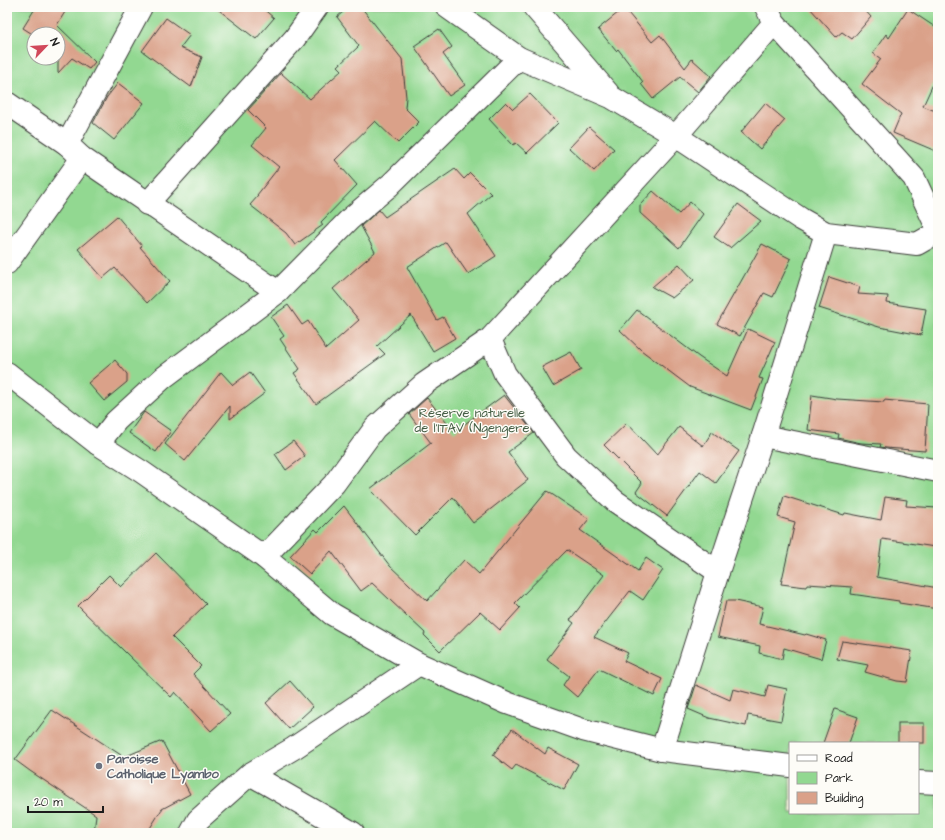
<svg xmlns="http://www.w3.org/2000/svg" width="945" height="840" font-family="'Architects Daughter',sans-serif">
<style>
.green{fill:#92d891;stroke:#577a56;fill-rule:evenodd}
.building{fill:#daa189}
.lines{fill:none;stroke-linecap:round;stroke-linejoin:round}
.minor-casing{stroke:#3c3c39;stroke-width:24}
.minor{stroke:#fff;stroke-width:22}
.worship-dot{fill:#6b7280;stroke:#fdfcf7;stroke-width:1.5}
.labels{text-anchor:middle;dominant-baseline:central;stroke-width:3;stroke-linejoin:round;paint-order:stroke}
.park-label{font-size:13px;fill:#455e45;stroke:#fdfcf7}
.worship-label{font-size:13px;font-weight:bold;fill:#5b616d;stroke:#fdfcf7;text-anchor:start}
</style>
<rect width="100%" height="100%" fill="#fdfcf7"/>
<filter id="ink" filterUnits="userSpaceOnUse"><feTurbulence type="fractalNoise" baseFrequency=".025" numOctaves="2"/><feDisplacementMap in="SourceGraphic" scale="8" xChannelSelector="R" yChannelSelector="G"/><feConvolveMatrix kernelMatrix="1 2 1 2 8 2 1 2 1" color-interpolation-filters="sRGB"/></filter>
<filter id="wash" filterUnits="userSpaceOnUse"><feTurbulence type="fractalNoise" baseFrequency=".012" numOctaves="4" result="noise"/><feDisplacementMap in="SourceGraphic" scale="16" xChannelSelector="R" yChannelSelector="G"/><feGaussianBlur stdDeviation="0.9" result="paint"/><feColorMatrix in="noise" values="0 0 0 0 0 0 0 0 0 0 0 0 0 0 0 0 0 1.4 0 .05"/><feComposite in="paint" operator="in"/></filter>
<g filter="url(#wash)">
<rect width="100%" height="100%" fill="#f4f0de"/>
<!-- green -->
<path class="green" d="M7 7H938V833H7ZM34 34H58V58H34ZM790 743H918V813H790Z"/>
<g id="blocks">
<!-- building -->
<g class="building">
<polygon points="36,7 68,7 57,25 95,62 89,69 72,58 58,73 58,34 34,35 23,28"/>
<polygon points="215,7 261,7 274,18 256,39"/>
<polygon points="349,7 361,7 402,59 406,97 405,108 419,122 398,143 375,121 335,160 357,185 321,222 323,225 295,245 286,233 250,205 258,196 257,195 279,167 252,145 266,128 248,110 281,73 310,99 342,70 338,66 359,46 337,17"/>
<polygon points="809,7 862,7 871,17 852,39 842,32 836,37"/>
<polygon points="624,8 652,42 660,35 685,68 692,59 711,76 698,92 680,77 653,99 641,84 643,82 618,49 616,51 598,29"/>
<polygon points="908,9 938,29 938,73 923,106 938,112 938,152 893,133 901,114 862,84 881,59 873,53 886,34 889,38"/>
<polygon points="166,18 190,35 180,48 202,57 191,87 142,51"/>
<polygon points="439,29 452,47 443,54 465,85 449,96 414,46"/>
<polygon points="118,83 144,103 114,140 93,123 107,97"/>
<polygon points="530,94 558,123 527,153 516,143 513,145 489,119 506,102 513,109"/>
<polygon points="765,103 785,120 760,149 741,132"/>
<polygon points="589,127 614,149 594,171 569,148"/>
<polygon points="455,169 464,179 470,173 491,194 468,214 496,256 468,274 446,242 407,267 437,320 443,317 455,338 433,351 411,315 377,346 385,354 316,404 294,373 300,369 280,339 284,336 271,317 288,305 302,325 308,321 326,349 359,320 333,289 375,252 361,226 379,210 385,217"/>
<polygon points="653,191 679,214 690,202 703,214 679,248 640,213 640,205"/>
<polygon points="738,204 761,221 730,248 714,237"/>
<polygon points="117,216 142,246 140,247 170,281 147,303 115,268 103,278 78,249"/>
<polygon points="762,244 791,259 773,297 764,293 740,336 717,324"/>
<polygon points="679,264 694,280 672,298 652,287"/>
<polygon points="829,277 860,287 858,294 888,296 887,303 926,309 921,335 879,327 819,308"/>
<polygon points="637,310 699,357 727,376 748,329 775,342 759,378 763,379 751,410 690,387 641,350 620,330"/>
<polygon points="571,352 581,370 553,386 542,367"/>
<polygon points="115,360 127,374 127,382 104,401 88,383"/>
<polygon points="221,372 233,385 250,372 265,393 230,419 230,406 185,461 165,444"/>
<polygon points="504,395 534,433 508,452 528,480 473,523 453,497 415,535 370,489 431,443 409,414 427,398 454,432"/>
<polygon points="812,395 837,399 884,402 884,400 928,404 925,451 886,448 880,447 881,444 861,443 838,438 839,434 808,430"/>
<polygon points="144,412 171,431 156,452 129,433"/>
<polygon points="627,423 657,455 679,427 703,446 712,432 739,451 716,483 700,471 667,516 636,492 642,483 604,445"/>
<polygon points="293,441 305,456 286,470 275,454"/>
<polygon points="547,491 589,519 580,530 638,571 646,558 663,570 643,600 630,591 594,637 628,653 624,661 662,679 654,696 599,669 577,697 563,685 569,676 547,659 574,623 570,620 604,575 567,550 515,603 520,608 500,630 480,612 440,651 424,635 425,633 372,583 361,591 331,551 310,574 290,556 315,529 318,532 344,506 390,566 427,601 464,560 479,574"/>
<polygon points="784,496 844,515 845,513 881,520 885,497 907,500 906,506 937,508 935,547 882,539 877,577 938,588 938,609 899,603 899,601 851,594 852,587 807,584 806,587 781,584 795,522 778,517"/>
<polygon points="156,553 206,604 172,637 201,666 193,674 230,714 211,731 175,692 171,697 78,606 109,575 121,587"/>
<polygon points="726,601 735,601 763,607 759,624 805,635 806,634 826,640 821,659 784,648 782,659 759,653 760,646 718,637"/>
<polygon points="842,641 912,651 907,682 897,681 865,672 868,665 837,659"/>
<polygon points="290,681 313,707 289,729 266,703"/>
<polygon points="696,685 730,700 733,689 765,697 768,685 787,689 781,721 748,715 746,726 709,718 688,709"/>
<polygon points="835,709 858,717 849,743 823,743"/>
<polygon points="52,710 124,757 162,741 190,794 162,809 147,833 94,833 96,815 30,771 15,760"/>
<rect x="898" y="723" width="26" height="20"/>
<polygon points="512,729 545,754 548,748 578,764 564,790 516,765 512,770 493,755"/>
</g>
</g>
</g>
<g filter="url(#ink)">
<use href="#blocks" fill-opacity="0" stroke="#3c3c39" stroke-width="1"/>
<g class="lines">
<defs>
<g id="minor">
<polyline points="447,7 519,58 611,97 676,136 801,219 826,233 917,244 938,232"/>
<polyline points="534,7 608,93"/>
<polyline points="766,7 774,23 914,178 938,230"/>
<polyline points="7,103 67,144 82,158 278,292"/>
<polyline points="67,144 141,7"/>
<polyline points="147,204 295,38 317,7"/>
<polyline points="7,263 82,158"/>
<polyline points="490,339 505,374 566,456 615,501 718,572"/>
<polyline points="7,373 98,444 142,472 264,557 332,614 419,664 507,703 583,730 662,750 790,766"/>
<polyline points="763,436 938,471"/>
<polyline points="98,444 116,421 163,378 278,292 350,219 390,185 519,58"/>
<polyline points="264,557 334,484 375,428 424,384 490,339 676,136 774,23"/>
<polyline points="662,750 718,572 763,436 826,233"/>
<polyline points="250,774 353,833"/>
<polyline points="918,782 938,783"/>
<polyline points="191,833 198,820 250,774 294,748 419,664"/>
</g>
</defs>
<!-- minor casing -->
<use href="#minor" class="minor-casing"/>
<!-- minor -->
<use href="#minor" class="minor"/>
</g>
</g>
<!-- markers -->
<circle class="worship-dot" cx="99" cy="766" r="4"/>
<g class="labels">
<!-- park labels -->
<g class="park-label">
<text x="472" y="413">Réserve naturelle<tspan x="472" dy="15">de l'ITAV (Ngengere</tspan></text>
</g>
<!-- worship labels -->
<g class="worship-label">
<text x="107" y="759">Paroisse<tspan x="107" dy="15">Catholique Lyambo</tspan></text>
</g>
</g>
<!-- margin -->
<rect width="945" height="840" fill="none" stroke="#fdfcf7" stroke-width="24"/>
<!-- legend -->
<rect x="789" y="742" width="130" height="72" fill="#fdfcf7" stroke="#a3a29f"/>
<rect x="797" y="755" width="20" height="6" fill="#ffffff" stroke="#a3a29f"/>
<text x="825" y="762" font-size="12" fill="#1c1c1c">Road</text>
<rect x="797" y="772" width="20" height="12" fill="#92d891" stroke="#a3a29f"/>
<text x="825" y="782" font-size="12" fill="#1c1c1c">Park</text>
<rect x="797" y="792" width="20" height="12" fill="#daa189" stroke="#a3a29f"/>
<text x="825" y="802" font-size="12" fill="#1c1c1c">Building</text>
<!-- north arrow -->
<g transform="translate(46 46) rotate(65)"><circle r="19" fill="#fdfcf7" stroke="#a3a29f"/>
<path d="M0-3L7 15L0 10L-7 15Z" fill="#d1495b"/>
<text y="-6" font-size="11" font-weight="bold" text-anchor="middle" fill="#1c1c1c">N</text>
</g>
<!-- scale -->
<path d="M28 806v6h75v-6" fill="none" stroke="#1c1c1c" stroke-width="2"/>
<text x="34" y="806" font-size="12" fill="#1c1c1c" stroke="#fdfcf7" stroke-width="3" paint-order="stroke">20 m</text>
</svg>
